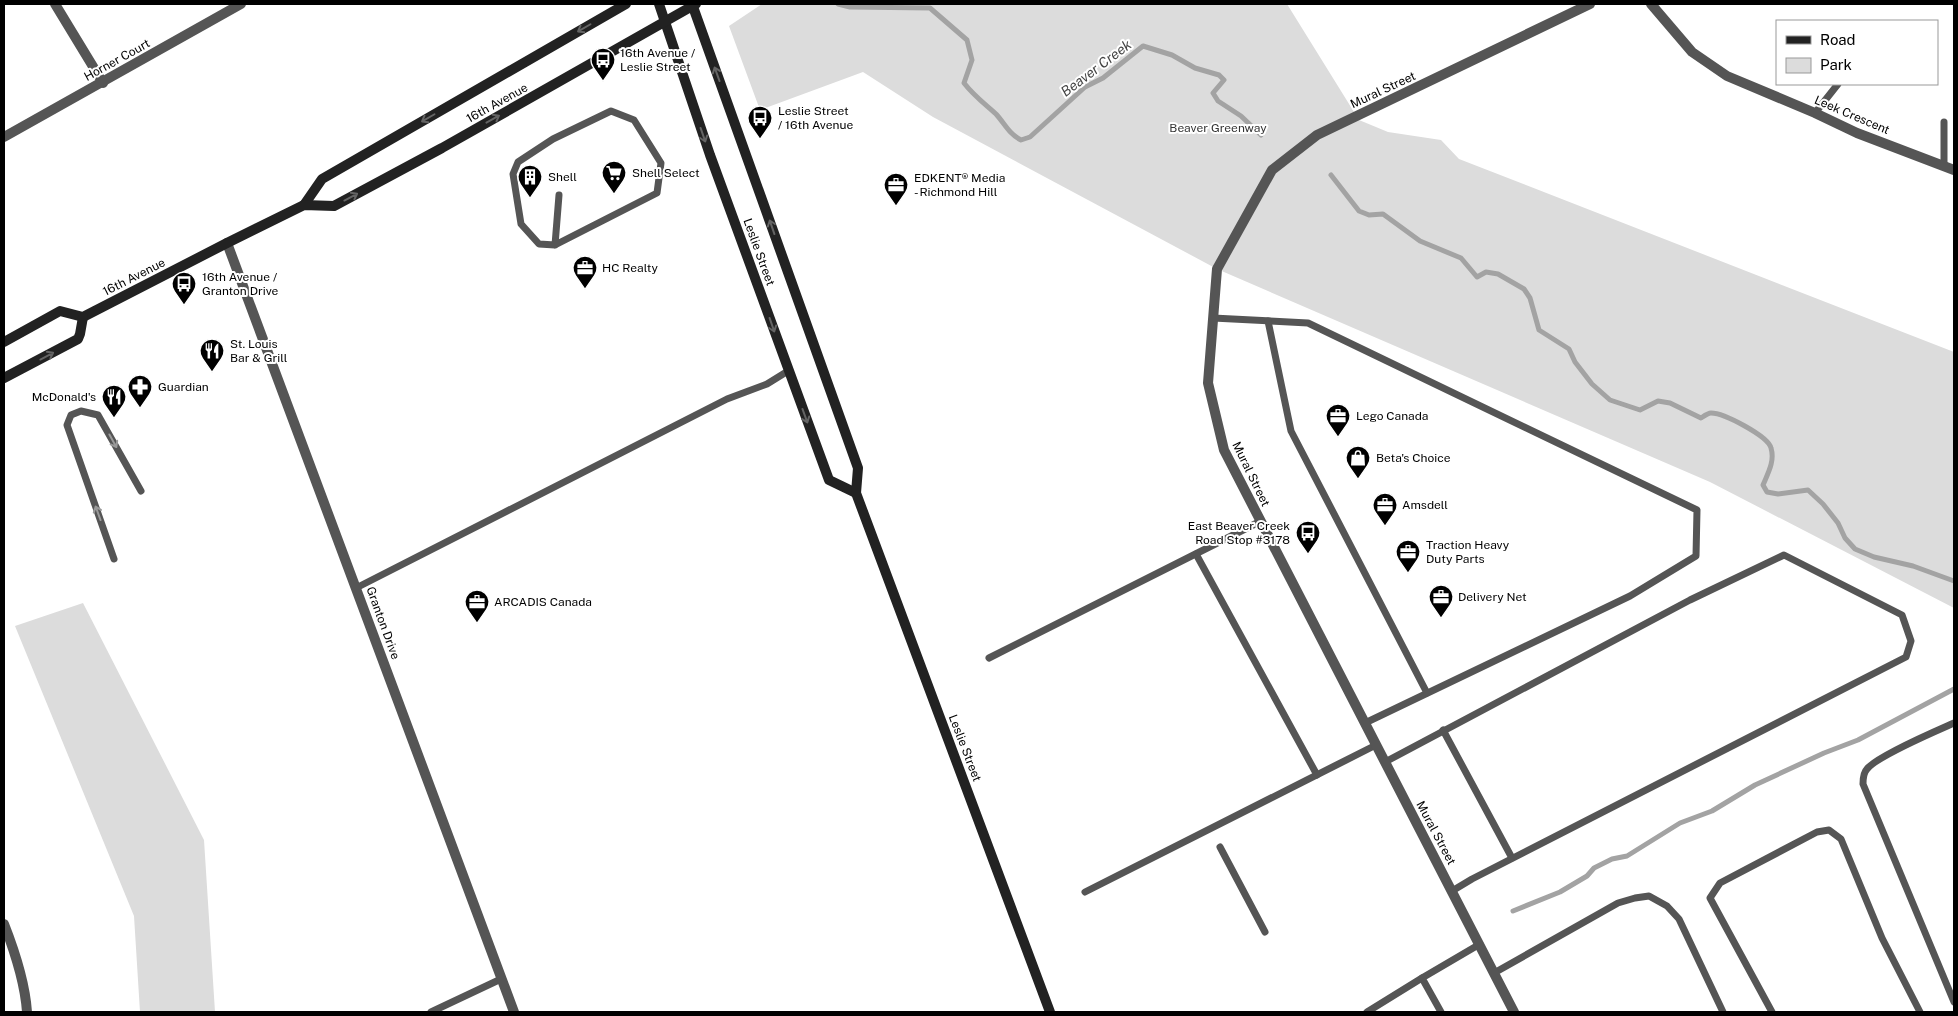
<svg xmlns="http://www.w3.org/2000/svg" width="1958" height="1016" font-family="'Public Sans',sans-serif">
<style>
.green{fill:#dcdcdc}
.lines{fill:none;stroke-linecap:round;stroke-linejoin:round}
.stream{stroke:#a3a3a3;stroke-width:5}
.service{stroke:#555;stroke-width:7}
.minor{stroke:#555;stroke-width:10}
.secondary{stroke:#222;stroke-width:10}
.oneway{stroke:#646464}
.oneway2{stroke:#999}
.labels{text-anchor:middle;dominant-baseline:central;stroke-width:4;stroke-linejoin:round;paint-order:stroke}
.poi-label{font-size:12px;fill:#000;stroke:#fff;text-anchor:start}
.street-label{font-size:12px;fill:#000;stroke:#fff}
.park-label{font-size:12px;fill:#333;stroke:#fff}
.water-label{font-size:14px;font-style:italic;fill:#444;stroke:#fff}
</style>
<rect width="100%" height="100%" fill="#fff"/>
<!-- green -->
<g class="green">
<polygon points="762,4 1287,4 1359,120 1388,132 1441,140 1459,159 1954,352 1954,608 1710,482 1217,269 933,117 863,72 760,110 729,26"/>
<polygon points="83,603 204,840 215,1012 140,1012 134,916 15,626"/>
</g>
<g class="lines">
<!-- stream -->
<g class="stream">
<path d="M838 4 850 7 930 8 967 40 972 60 964 83C974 96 985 104 996 114 1005 124 1009 134 1021 140L1030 137 1085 87 1103 78 1143 46 1172 55 1195 68 1219 75 1224 80 1213 93 1218 101 1241 116 1261 135"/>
<path d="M1331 175 1359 211 1369 215 1383 214 1420 241 1461 258 1477 277 1486 272 1498 274 1524 289 1530 298 1539 330 1569 349 1575 362 1592 384 1610 400 1640 410 1658 401 1670 403 1701 418C1704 416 1708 413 1711 413 1724 413 1768 436 1771 448 1775 461 1768 473 1763 485L1767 492 1778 494 1808 490 1823 504 1838 523 1845 538 1855 549 1874 557 1913 566 1954 581"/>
<polyline points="1513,911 1560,892 1587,876 1594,868 1612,859 1627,856 1680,823 1712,811 1755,785 1824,753 1858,740 1954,689"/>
</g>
<!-- service -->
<g class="service">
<polyline points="1815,113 1838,84"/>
<polyline points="1944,122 1944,166"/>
<polyline points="555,245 539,244 521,224 513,174 518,162 553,139 611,111 634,120 661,163 657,193 555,245 559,195"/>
<polyline points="1213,318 1308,323 1697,510 1696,556 1630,596 1365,723"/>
<polyline points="1268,321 1291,431 1427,693"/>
<polyline points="1196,554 1317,775"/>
<polyline points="114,559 67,425 71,415 81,411 98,415 141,491"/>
<polyline points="356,588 727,399 767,384 788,371"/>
<polyline points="989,658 1261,521"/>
<path d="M1954 723C1936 731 1877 756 1867 769 1863 773 1863 779 1863 784L1954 1002"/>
<polyline points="1443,730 1512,858"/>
<polyline points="1385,762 1690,600 1784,555 1902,615 1911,641 1906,657 1472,879 1452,891"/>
<polyline points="1220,847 1265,932"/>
<polyline points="1085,892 1376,745"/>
<polyline points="1494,973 1618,903 1635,898 1649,896 1667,906 1679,919 1723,1012"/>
<polyline points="431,1012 501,979"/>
<polyline points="1367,1012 1422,978"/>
<polyline points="1441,1012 1422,978 1480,944"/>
<polyline points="1772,1012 1710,898 1720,883 1817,832 1829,830 1841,839 1882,938 1920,1012"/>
</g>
<!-- minor -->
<g class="minor">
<polyline points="55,4 103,83"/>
<polyline points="1651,4 1692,52 1727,76 1815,113 1857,133 1954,170"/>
<polyline points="4,137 241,4"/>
<polyline points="227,243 514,1012"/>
<path d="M4 924C15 952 25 982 27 1012"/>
<polyline points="1514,1012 1224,450 1208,383 1217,269 1272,170 1317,135 1590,4"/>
</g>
<!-- secondary -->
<g class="secondary">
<polyline points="659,4 710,155 829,480 856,493"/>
<polyline points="692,4 858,468 856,493 1050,1012"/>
<polyline points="304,205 322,179 626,4"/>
<polyline points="4,342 60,311 83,317 227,243 304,205 334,206 442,148 696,4"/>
<polyline points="4,378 78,339 80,334 83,317"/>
</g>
</g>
<!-- one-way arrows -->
<defs><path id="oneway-shaft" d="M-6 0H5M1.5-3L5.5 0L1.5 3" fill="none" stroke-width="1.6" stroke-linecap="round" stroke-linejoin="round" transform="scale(1.25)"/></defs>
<g class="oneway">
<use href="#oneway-shaft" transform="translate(584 28) rotate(150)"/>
<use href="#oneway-shaft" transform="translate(717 74) rotate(-110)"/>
<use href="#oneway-shaft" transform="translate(428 118) rotate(150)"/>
<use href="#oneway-shaft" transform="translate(493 119) rotate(-29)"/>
<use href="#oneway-shaft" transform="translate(703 135) rotate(71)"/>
<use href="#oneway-shaft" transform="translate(351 197) rotate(-28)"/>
<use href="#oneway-shaft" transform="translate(772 227) rotate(-109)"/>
<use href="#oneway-shaft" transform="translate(772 325) rotate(71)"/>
<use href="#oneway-shaft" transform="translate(47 356) rotate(-28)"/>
<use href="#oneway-shaft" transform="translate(805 416) rotate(70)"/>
</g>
<g class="oneway2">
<use href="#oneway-shaft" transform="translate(113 441) rotate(61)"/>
<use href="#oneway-shaft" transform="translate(98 513) rotate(-110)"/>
</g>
<!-- icons -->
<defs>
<symbol id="bus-pin" viewBox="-11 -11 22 30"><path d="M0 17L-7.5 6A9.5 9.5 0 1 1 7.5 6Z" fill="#000" stroke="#fff"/><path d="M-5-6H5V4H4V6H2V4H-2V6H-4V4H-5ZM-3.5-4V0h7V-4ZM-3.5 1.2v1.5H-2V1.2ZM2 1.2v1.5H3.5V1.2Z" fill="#fff"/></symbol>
<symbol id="supermarket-pin" viewBox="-11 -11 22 30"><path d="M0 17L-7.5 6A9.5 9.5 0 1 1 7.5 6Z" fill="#000" stroke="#fff"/><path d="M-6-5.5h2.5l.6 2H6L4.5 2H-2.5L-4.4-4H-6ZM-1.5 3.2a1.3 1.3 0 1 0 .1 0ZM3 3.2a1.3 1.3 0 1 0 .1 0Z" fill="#fff"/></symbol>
<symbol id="building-pin" viewBox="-11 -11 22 30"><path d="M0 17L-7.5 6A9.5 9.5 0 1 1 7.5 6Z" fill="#000" stroke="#fff"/><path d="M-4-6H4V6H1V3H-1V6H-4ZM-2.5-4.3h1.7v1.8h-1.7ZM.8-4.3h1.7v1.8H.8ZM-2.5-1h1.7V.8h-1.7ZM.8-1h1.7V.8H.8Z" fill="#fff"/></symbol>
<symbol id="office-pin" viewBox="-11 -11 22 30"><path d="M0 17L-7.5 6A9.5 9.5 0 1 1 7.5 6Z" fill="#000" stroke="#fff"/><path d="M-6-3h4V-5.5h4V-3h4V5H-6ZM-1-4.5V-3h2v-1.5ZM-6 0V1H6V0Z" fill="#fff"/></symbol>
<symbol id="restaurant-pin" viewBox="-11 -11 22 30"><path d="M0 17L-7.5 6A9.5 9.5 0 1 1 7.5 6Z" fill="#000" stroke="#fff"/><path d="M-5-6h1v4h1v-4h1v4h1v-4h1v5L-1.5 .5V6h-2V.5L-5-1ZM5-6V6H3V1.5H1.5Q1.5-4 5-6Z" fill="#fff"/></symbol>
<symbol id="pharmacy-pin" viewBox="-11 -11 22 30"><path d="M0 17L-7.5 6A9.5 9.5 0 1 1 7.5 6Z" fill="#000" stroke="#fff"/><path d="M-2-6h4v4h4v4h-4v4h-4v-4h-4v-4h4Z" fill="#fff"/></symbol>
<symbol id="shop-pin" viewBox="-11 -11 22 30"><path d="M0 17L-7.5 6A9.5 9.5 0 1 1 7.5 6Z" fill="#000" stroke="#fff"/><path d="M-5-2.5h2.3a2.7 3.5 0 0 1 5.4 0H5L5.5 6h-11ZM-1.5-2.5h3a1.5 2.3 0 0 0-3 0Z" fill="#fff"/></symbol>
</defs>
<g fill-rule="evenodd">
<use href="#bus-pin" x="589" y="46" width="28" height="38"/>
<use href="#bus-pin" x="746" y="104" width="28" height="38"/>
<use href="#supermarket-pin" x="600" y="159" width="28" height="38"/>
<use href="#building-pin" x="516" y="163" width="28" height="38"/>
<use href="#office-pin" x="882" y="171" width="28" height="38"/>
<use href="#office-pin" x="571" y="254" width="28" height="38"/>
<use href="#bus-pin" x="170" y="270" width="28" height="38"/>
<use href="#restaurant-pin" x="198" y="337" width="28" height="38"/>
<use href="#pharmacy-pin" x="126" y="373" width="28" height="38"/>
<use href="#restaurant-pin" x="100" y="383" width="28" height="38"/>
<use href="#office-pin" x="1324" y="402" width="28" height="38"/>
<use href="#shop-pin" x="1344" y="444" width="28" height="38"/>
<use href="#office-pin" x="1371" y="491" width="28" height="38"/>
<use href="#bus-pin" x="1294" y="519" width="28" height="38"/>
<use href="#office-pin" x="1394" y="538" width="28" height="38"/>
<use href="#office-pin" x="1427" y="583" width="28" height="38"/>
<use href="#office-pin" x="463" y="588" width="28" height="38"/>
</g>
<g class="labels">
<!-- poi labels -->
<g class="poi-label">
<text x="620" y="53">16th Avenue /<tspan x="620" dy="14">Leslie Street</tspan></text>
<text x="778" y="111">Leslie Street<tspan x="778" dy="14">/ 16th Avenue</tspan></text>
<text x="632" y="173">Shell Select</text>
<text x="548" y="177">Shell</text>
<text x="914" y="178">EDKENT® Media<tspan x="914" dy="14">- Richmond Hill</tspan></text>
<text x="602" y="268">HC Realty</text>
<text x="202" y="277">16th Avenue /<tspan x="202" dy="14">Granton Drive</tspan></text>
<text x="230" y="344">St. Louis<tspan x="230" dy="14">Bar &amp; Grill</tspan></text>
<text x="158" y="387">Guardian</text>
<text x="96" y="397" text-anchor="end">McDonald's</text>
<text x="1356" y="416">Lego Canada</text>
<text x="1376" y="458">Beta's Choice</text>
<text x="1402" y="505">Amsdell</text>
<text x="1290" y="526" text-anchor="end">East Beaver Creek<tspan x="1290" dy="14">Road Stop #3178</tspan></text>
<text x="1426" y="545">Traction Heavy<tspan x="1426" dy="14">Duty Parts</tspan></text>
<text x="1458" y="597">Delivery Net</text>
<text x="494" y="602">ARCADIS Canada</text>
</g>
<!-- street labels -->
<g class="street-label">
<text transform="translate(117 60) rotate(-29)">Horner Court</text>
<text transform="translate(1383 90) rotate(-25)">Mural Street</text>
<text transform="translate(497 103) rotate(-29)">16th Avenue</text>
<text transform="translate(1852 115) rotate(23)">Leek Crescent</text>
<text transform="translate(759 252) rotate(70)">Leslie Street</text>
<text transform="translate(134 277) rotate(-27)">16th Avenue</text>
<text transform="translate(1251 474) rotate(64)">Mural Street</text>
<text transform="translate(383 623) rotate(70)">Granton Drive</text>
<text transform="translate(965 748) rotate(69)">Leslie Street</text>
<text transform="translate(1436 833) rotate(62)">Mural Street</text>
</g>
<!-- park labels -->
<g class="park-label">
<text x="1218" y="128">Beaver Greenway</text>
</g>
<!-- water labels -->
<g class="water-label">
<text transform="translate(1096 68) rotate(-37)">Beaver Creek</text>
</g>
</g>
<!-- border -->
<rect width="1958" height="1016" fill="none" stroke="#000000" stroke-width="10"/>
<!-- legend -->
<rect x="1776" y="20" width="162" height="65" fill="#ffffff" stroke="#999999"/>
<rect x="1786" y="36" width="25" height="8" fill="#222222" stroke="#999999"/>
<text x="1820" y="45" font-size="15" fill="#000000">Road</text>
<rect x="1786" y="58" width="25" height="15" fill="#dcdcdc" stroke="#999999"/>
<text x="1820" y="70" font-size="15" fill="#000000">Park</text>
</svg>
